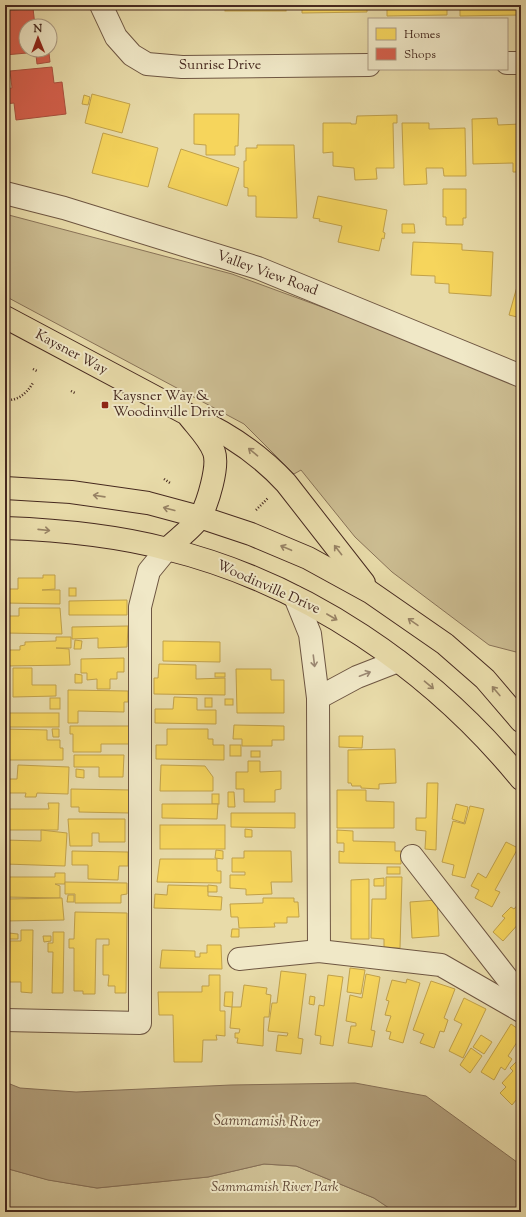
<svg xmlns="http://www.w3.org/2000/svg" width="526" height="1217" font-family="'Sorts Mill Goudy',serif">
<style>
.green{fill:#ccbd92;stroke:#897358}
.water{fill:#b19e7a;stroke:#866f56}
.homes{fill:#f6d55c;stroke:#c1a14a}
.shops{fill:#d6604d;stroke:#ab503f}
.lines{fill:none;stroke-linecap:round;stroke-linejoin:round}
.minor-casing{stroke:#6e5642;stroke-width:24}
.major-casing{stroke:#46291f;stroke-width:24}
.path{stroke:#46291f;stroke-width:2.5;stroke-dasharray:1 2;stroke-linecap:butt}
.minor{stroke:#f0e8c7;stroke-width:22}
.major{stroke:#e8dba9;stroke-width:22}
.oneway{stroke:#978264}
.oneway2{stroke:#9b8873}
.poi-dot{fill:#8f2418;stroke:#f0e8c7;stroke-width:1.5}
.labels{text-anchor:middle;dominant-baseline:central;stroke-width:4;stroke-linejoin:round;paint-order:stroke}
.street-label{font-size:14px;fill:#46291f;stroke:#f0e8c7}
.poi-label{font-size:14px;fill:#46291f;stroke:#f0e8c7;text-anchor:start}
.park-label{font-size:14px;font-style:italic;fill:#614736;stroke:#f0e8c7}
.water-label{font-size:15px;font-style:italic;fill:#614636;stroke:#f0e8c7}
</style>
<rect width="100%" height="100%" fill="#e8dba9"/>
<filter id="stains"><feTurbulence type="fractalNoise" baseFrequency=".005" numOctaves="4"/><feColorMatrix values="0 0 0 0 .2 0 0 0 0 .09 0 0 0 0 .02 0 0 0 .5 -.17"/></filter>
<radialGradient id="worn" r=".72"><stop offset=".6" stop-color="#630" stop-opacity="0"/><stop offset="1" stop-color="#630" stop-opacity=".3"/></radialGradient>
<!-- green -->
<g class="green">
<polygon points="5,214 232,274 521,380 521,648 516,652 489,645 392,572 355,537 301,470 294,474 244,424 5,296"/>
<polygon points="264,1164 296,1166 374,1198 395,1212 5,1212 5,1168 49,1180 97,1188 208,1177"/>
</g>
<!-- water -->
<polygon class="water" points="5,1082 20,1088 76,1092 231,1085 355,1083 426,1096 521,1165 521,1212 395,1212 374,1198 296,1166 264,1164 208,1177 97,1188 48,1180 5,1168"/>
<!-- homes -->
<g class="homes">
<rect x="225" y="5" width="61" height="6"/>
<polygon points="302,5 367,5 367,12 302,13"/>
<polygon points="387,5 447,5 447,15 387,16"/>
<polygon points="460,5 521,5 521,15 460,16"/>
<polygon points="92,94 130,104 122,133 85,123"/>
<polygon points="84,95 90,97 88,105 82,104"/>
<polygon points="194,114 239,114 238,146 235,146 235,155 206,155 206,145 194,144"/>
<polygon points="397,115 397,123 393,123 394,168 376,168 377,179 355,180 354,168 333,166 333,152 323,153 323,123 351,123 351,124 356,124 357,116"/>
<polygon points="497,118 498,125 521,124 521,172 513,172 513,163 473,164 472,119"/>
<polygon points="402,123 429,123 429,129 465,128 466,176 444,176 443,168 426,168 427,184 404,185"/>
<polygon points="103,133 158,148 148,187 92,173"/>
<polygon points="257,145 294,145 297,218 256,217 256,196 248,196 248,188 244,187 244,161 246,161 246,148 257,148"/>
<polygon points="181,149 239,168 227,206 168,187"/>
<polygon points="443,189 466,189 466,218 463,218 463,225 446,225 446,217 443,217"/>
<polygon points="318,196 387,210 383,232 385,233 384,239 382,238 379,251 338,242 342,226 319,221 320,219 313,218"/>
<polygon points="402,224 414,224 415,233 402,233"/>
<polygon points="413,242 462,244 462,250 493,252 491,296 449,293 449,284 435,283 435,276 411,275"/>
<polygon points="520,276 521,277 521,318 509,315"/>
<polygon points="43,575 55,575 55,589 42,590 60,590 60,604 5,603 5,589 18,589 18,578 43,578"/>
<rect x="69" y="588" width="7" height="8"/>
<polygon points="127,600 127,615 69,615 69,601"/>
<polygon points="19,608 60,608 62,634 5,633 5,616 19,616"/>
<polygon points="128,626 127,647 98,648 98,638 72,639 72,627"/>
<polygon points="56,637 71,637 71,648 56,648 69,649 70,665 5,666 5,650 20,650 20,646 25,645 25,642 56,641"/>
<polygon points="75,640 82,641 81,649 74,649"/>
<polygon points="163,641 220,642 220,662 163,661"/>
<polygon points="124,658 124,672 117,672 117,679 110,679 110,689 97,689 97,679 87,680 87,673 81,673 81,659"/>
<polygon points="159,664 196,665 196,679 225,678 225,695 154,694 154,678 158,678"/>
<polygon points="13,668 32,668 32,685 56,685 56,696 13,697"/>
<polygon points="236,669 271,669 271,680 284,680 284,713 237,713"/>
<rect x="215" y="673" width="10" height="4"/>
<polygon points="75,674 82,675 82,683 75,683"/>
<polygon points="68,690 128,691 128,702 124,702 124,712 78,711 78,723 68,723"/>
<polygon points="174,697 197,698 197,710 216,710 216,724 155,723 155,709 173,709"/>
<rect x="50" y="698" width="10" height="11"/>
<rect x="205" y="698" width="7" height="9"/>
<rect x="225" y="699" width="8" height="6"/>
<rect x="5" y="713" width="54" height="14"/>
<polygon points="234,725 284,726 284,740 272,740 272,746 242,746 242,739 233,739"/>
<polygon points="70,726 130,726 129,744 101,744 101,752 73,752 73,734 70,734"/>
<polygon points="5,729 47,730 47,740 60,740 60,748 63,748 63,760 5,760"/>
<polygon points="52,729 59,729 59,737 53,737"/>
<polygon points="167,729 208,729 208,739 213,739 213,745 224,745 224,760 156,759 156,745 167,745"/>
<polygon points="339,736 363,736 362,748 339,747"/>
<rect x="230" y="745" width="11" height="11"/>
<polygon points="395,749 396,783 379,784 379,789 361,788 361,786 352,786 351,783 348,783 348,750"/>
<rect x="251" y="751" width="9" height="6"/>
<polygon points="74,755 124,755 123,777 99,777 99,767 74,767"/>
<polygon points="248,761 260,761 260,772 281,771 281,789 275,790 275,802 244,802 244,789 236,789 236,772 248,772"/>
<polygon points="18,765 69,767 68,794 37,793 36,797 25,797 26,793 5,793 5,779 17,779"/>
<polygon points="161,765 205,766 213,777 213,791 160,791"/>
<polygon points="76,769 84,770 84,778 76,777"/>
<polygon points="427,783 438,783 436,850 425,849 426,831 416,830 416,818 426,818"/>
<polygon points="71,789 131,790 129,813 79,812 79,807 71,807"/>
<polygon points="337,790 366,790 366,801 394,802 394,828 337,828"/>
<polygon points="228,792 234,792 235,807 228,807"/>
<rect x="212" y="794" width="7" height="10"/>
<polygon points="48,803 59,803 58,830 5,830 5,809 49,809"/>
<polygon points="162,804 218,804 217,819 162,818"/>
<polygon points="456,804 468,807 464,823 452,819"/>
<polygon points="470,806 484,809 465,878 452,875 454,865 442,862 453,821 465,824"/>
<polygon points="231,813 295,813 295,828 231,827"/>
<polygon points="68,819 125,819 125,842 99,842 99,833 92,833 92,846 70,846"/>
<rect x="160" y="825" width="65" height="24"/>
<polygon points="245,829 252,830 252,837 245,837"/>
<polygon points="41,830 67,833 65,866 5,864 5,840 41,841"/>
<polygon points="337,830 353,831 353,841 395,842 395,851 401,851 401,864 339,863 339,851 344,852 344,843 337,843"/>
<polygon points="506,842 518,848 495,890 500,892 492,907 475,898 479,890 471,886 478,873 486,878"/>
<polygon points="216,850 223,851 223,859 215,858"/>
<polygon points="72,851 128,852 128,866 119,866 118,880 88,879 88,865 72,865"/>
<polygon points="244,851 291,851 292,882 271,882 272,894 246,895 246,889 230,888 230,875 245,875 245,872 232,872 232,858 244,858"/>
<polygon points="160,859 217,859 217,871 221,871 221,883 157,882"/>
<rect x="387" y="867" width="13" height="7"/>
<polygon points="55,873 65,873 65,884 55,884 60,886 60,898 5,897 5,886 9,886 9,877 55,877"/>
<polygon points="386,877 402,877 400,948 384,947 384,939 371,938 372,899 386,899"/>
<polygon points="384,878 384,886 374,886 374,879"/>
<polygon points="369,879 369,939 351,939 351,880"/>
<polygon points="65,882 127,883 127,894 121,895 121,903 75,903 75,894 65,894"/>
<polygon points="168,885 208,886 208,896 222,897 221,910 154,908 155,894 167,895"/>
<polygon points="208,885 217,886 217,892 208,892"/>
<polygon points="68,895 74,895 74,902 67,902"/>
<polygon points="62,898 64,920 5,921 5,908 8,908 8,899"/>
<polygon points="263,898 294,898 294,902 298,902 299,917 287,917 287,923 274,923 275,927 239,928 238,917 231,917 230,904 263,903"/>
<polygon points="437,900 439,936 412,938 410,902"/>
<polygon points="521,901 521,921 503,941 493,932 505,918 502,916 511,907 514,909"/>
<polygon points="75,912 127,913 126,993 115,993 115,986 108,986 109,975 103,975 103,945 109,945 109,939 96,939 95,994 83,994 83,991 74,991 74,948 69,948 69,939 74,939"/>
<polygon points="232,929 239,929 239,937 231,937"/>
<polygon points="21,930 33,930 32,993 21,992 21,982 9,982 10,941 21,941"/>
<polygon points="53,932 64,932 63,993 52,993 53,952 48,952 48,943 53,943"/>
<polygon points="9,933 18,934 18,939 9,939"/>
<polygon points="43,936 51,936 51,941 44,942"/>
<polygon points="207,945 221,945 222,969 160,968 162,950 195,951 195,957 200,957 200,953 207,953"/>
<polygon points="350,968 365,970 361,994 347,992"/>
<polygon points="281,971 306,974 298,1038 303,1039 301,1054 276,1051 278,1035 287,1036 288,1033 268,1031 272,1003 277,1003"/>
<polygon points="366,974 380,977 371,1030 375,1031 372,1047 348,1043 351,1026 356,1026 356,1023 346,1021 350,995 362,998"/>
<polygon points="209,975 220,975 220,1011 225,1011 225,1036 216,1035 217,1040 203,1040 202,1062 174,1062 173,1015 159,1015 158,992 202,992 202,986 209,986"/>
<polygon points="328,975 343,977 333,1046 320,1044 321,1036 315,1035 319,1005 324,1006"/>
<polygon points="407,979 420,983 403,1043 389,1039 391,1032 386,1031 391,1016 385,1015 389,1001 386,1000 392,980 406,983"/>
<polygon points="431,981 455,989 444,1018 448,1020 444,1032 440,1031 434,1048 420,1043 424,1034 413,1030"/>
<polygon points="244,985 267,988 266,994 271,995 269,1017 264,1017 263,1046 237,1043 238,1038 235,1038 235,1033 239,1033 240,1029 230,1028 232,1007 241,1007"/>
<polygon points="225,992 233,992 232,1007 224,1006"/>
<polygon points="310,996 315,997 314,1005 309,1004"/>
<polygon points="464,998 486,1009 463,1058 449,1051 462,1024 454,1020"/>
<polygon points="511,1024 521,1031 521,1036 508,1056 512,1059 505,1070 501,1067 494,1080 481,1072"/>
<polygon points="481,1035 492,1042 484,1054 473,1047"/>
<polygon points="471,1048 482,1056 470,1073 460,1065"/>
<polygon points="521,1050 521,1094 512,1105 500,1093 506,1087 502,1083 513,1071 510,1068 520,1058 517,1055"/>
</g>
<!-- shops -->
<g class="shops">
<polygon points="33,8 35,26 26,26 26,50 38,50 38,52 5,55 5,11"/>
<polygon points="49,53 50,62 37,64 36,55"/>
<polygon points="52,67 54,83 62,82 66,114 16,120 14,103 5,104 5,89 12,88 10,71"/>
</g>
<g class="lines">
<defs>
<g id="minor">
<polyline points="101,5 116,37 132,55 147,64 182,67 369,65"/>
<polyline points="507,63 521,63"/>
<polyline points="5,193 64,208 258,268 521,376"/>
<polyline points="295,597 310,634 318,698 319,951"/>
<polyline points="318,698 357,677 398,661"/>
<polyline points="412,856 521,996"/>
<polyline points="239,959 319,951 441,965 521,1011"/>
<polyline points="5,1020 140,1023 140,607 149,571 167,549"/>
</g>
<g id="major">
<path d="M5 317 187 414C196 426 209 438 214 452 219 466 208 503 200 517 194 527 176 540 167 549"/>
<path d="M192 417C228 433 259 454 286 483L364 583"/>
<polyline points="5,488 71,492 148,503 200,517 251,534 308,558 370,592 445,644 485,679 521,721"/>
<path d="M5 528C59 530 114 535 167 549 305 583 431 669 521 779"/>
</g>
</defs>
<!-- minor casing -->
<use href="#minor" class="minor-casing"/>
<!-- major casing -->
<use href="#major" class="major-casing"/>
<!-- path -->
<g class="path">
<polyline points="33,369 37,371"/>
<polyline points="71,391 75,393"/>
<path d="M5 400C18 401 26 394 33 383"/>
<polyline points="164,479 170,483"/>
<polyline points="256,510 268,498"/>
<polyline points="5,1209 21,1212"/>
<polyline points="243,1212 276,1210 293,1212"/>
</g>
<!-- minor -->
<use href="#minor" class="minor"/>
<!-- major -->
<use href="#major" class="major"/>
</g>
<!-- one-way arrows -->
<defs><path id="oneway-shaft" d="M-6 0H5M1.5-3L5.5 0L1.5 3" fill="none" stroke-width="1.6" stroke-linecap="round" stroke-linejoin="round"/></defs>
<g class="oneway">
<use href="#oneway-shaft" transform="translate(253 452) rotate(-140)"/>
<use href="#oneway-shaft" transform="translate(99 496) rotate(-172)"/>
<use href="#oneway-shaft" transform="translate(169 509) rotate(-165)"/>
<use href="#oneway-shaft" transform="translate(44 530) rotate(6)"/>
<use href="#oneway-shaft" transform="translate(286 548) rotate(-157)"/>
<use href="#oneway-shaft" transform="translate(338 550) rotate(-128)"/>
<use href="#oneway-shaft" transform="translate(332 617) rotate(30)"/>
<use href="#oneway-shaft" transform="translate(413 622) rotate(-145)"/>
<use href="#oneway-shaft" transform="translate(429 685) rotate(40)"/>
<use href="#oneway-shaft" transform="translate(496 691) rotate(-130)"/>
</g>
<g class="oneway2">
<use href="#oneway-shaft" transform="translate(314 661) rotate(83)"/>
<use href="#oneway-shaft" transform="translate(365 674) rotate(-21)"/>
</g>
<!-- markers -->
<rect class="poi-dot" x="101" y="401" width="8" height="8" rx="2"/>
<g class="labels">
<!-- street labels -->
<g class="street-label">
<text x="220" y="66">Sunrise Drive</text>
<text transform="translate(267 274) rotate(20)">Valley View Road</text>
<text transform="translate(71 353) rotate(28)">Kaysner Way</text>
<text transform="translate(268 588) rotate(24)">Woodinville Drive</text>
</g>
<!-- poi labels -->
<g class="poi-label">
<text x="113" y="397">Kaysner Way &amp;<tspan x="113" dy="16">Woodinville Drive</tspan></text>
</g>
<!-- park labels -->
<g class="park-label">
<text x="275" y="1188">Sammamish River Park</text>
</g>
<!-- water labels -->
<g class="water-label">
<text transform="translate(267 1122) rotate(1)">Sammamish River</text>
</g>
</g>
<!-- margin -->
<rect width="526" height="1217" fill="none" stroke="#e8dba9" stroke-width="20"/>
<rect x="6" y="6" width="514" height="1205" fill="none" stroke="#46291f" stroke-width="2"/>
<rect x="10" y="10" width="506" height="1197" fill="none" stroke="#46291f"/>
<!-- legend -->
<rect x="368" y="18" width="140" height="52" fill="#f0e8c7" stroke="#ac9c84"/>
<rect x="376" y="28" width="20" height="12" fill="#f6d55c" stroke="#ac9c84"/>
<text x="404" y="38" font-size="12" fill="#46291f">Homes</text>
<rect x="376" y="48" width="20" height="12" fill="#d6604d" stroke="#ac9c84"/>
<text x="404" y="58" font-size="12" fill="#46291f">Shops</text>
<!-- north arrow -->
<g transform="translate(38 38) rotate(359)"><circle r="19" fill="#f0e8c7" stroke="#ac9c84"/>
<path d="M0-3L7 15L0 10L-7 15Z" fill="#8f2418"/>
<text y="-6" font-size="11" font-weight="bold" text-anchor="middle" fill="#46291f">N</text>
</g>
<rect width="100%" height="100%" filter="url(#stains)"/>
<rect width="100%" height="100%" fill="url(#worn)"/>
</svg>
